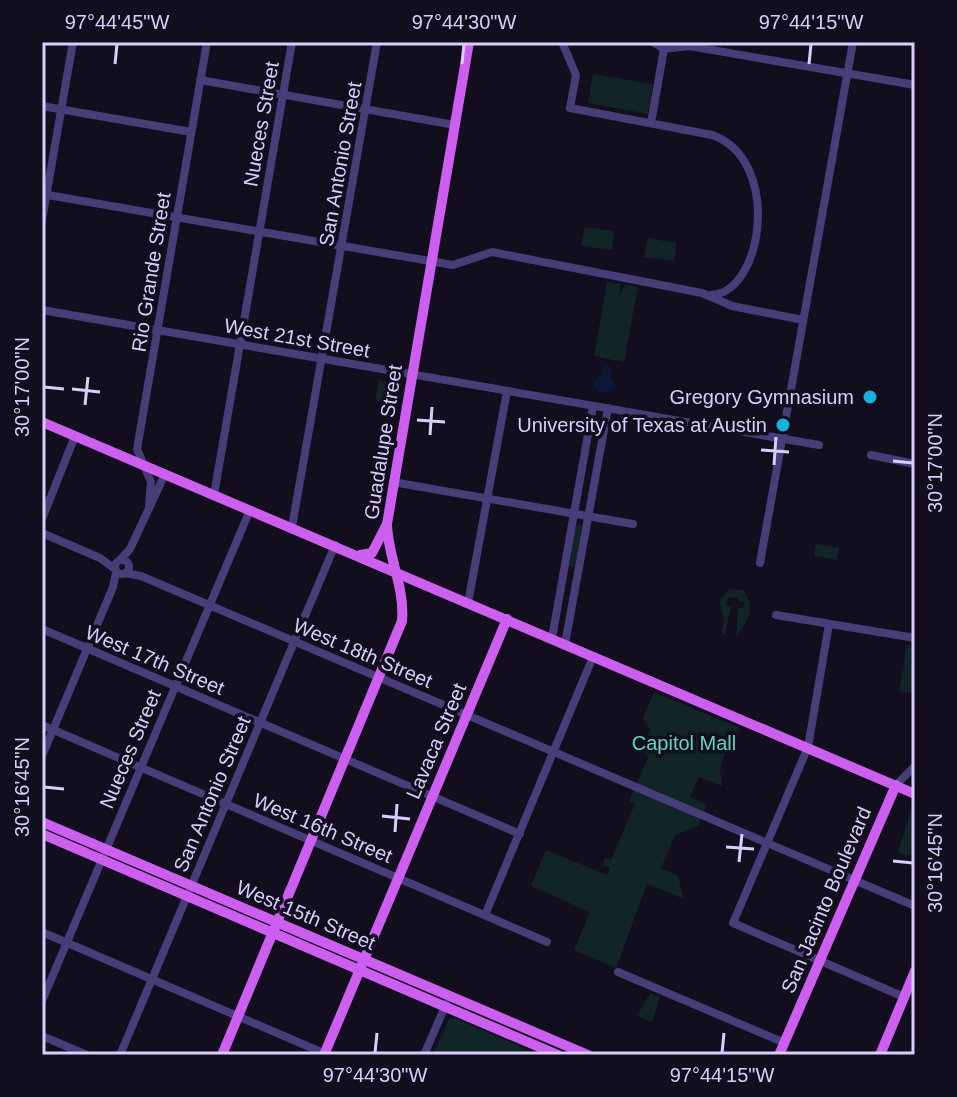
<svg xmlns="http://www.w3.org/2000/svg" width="957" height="1097" font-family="Arial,sans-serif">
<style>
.green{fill:#112426}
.water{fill:#0d1737}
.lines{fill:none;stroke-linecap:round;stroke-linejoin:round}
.minor{stroke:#473d78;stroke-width:8}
.major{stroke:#cc5ff0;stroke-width:10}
.ticks{fill:none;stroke:#d9cefb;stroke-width:3}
.poi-dot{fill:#15b2e0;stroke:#120e1d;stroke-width:3}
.labels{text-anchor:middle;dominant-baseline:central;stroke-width:7;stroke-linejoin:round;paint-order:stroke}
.street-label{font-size:20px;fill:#d9cefb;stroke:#120e1d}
.poi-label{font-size:20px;fill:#d9cefb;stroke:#120e1d;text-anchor:end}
.park-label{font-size:20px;fill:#62d3c5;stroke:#120e1d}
.neatline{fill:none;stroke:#d9cefb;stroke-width:3}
.ticks-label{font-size:20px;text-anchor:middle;fill:#d9cefb}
</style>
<rect width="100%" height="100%" fill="#120e1d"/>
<!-- green -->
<g class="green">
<polygon points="593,74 653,84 648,114 588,103"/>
<polygon points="585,227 614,231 612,250 581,246"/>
<polygon points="648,238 676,243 675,261 644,257"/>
<polygon points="607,282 620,284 620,296 625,285 638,287 624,362 594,356"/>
<polygon points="379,380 392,383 389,404 375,401"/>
<polygon points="580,524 582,526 575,567 572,567 569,565 576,525"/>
<polygon points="816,544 839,548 837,560 814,556"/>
<path d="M730 589 743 590C756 606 749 621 736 636L738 608H743L744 603 739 601V597L728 598 726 606 731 607 725 634 722 633 724 619 719 601Z"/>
<polygon points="907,645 915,647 915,694 899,691"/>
<polygon points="654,692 740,728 735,741 729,739 720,768 722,786 699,777 690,797 707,805 698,826 675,835 661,868 678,876 684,899 647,884 616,968 574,950 590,912 531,886 546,850 607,875 610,868 602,865 605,858 611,860 635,804 629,801 648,758 641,745 651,730 643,719"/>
<polygon points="913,804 913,854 906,856 898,852"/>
<polygon points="650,993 660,997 652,1022 637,1016"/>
<polygon points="453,1018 455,1018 539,1055 433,1055 449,1019"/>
</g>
<!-- water -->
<polygon class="water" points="603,365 612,367 610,378 616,385 609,393 599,392 592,386 594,380 601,375"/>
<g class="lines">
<!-- minor -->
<g class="minor">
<path d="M562 42 576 75 570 108 712 135C782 159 764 293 711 295"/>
<polyline points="653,42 664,49 689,46 915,85"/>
<polyline points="200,80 455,125"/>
<polyline points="42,106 191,132"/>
<polyline points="651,123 664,49"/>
<polyline points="42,194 453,265 492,252 702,293 732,306 803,320"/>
<polyline points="42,220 73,42"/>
<polyline points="42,310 819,445"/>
<polyline points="871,455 915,464"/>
<polyline points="393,482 633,524"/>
<polyline points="214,495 292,42"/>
<polyline points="149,505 151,482 137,449 207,42"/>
<polyline points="42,519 75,436"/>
<polyline points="292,527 377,42"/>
<polyline points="42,533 100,558 115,569"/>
<circle cx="122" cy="567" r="7"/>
<polyline points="120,560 130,549 165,474"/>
<polyline points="760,563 853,42"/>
<polyline points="125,573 141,576 915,906"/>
<polyline points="468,603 507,391"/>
<polyline points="776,615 915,638"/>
<polyline points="829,624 808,747 733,923 904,997"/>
<polyline points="42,629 520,834"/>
<polyline points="552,638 593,406"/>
<polyline points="565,644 608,408"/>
<polyline points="42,725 547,942"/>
<polyline points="42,756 113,587 116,572"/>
<polyline points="896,785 915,766"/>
<polyline points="485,915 593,657"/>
<polyline points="42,932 328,1055"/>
<polyline points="618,972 785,1043"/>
<polyline points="42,1001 250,510"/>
<polyline points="42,1036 87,1055"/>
<polyline points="120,1055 335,545"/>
<polyline points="424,1055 446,1004"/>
</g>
<!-- major -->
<g class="major">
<polyline points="42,422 915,794"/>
<polyline points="360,555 372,553 387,524"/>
<polyline points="42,822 588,1055"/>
<polyline points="42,834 558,1055"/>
<path d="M222 1055 402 621C405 587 388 558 387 524L469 42"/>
<polyline points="324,1055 507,619"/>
<polyline points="779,1055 896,785"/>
<polyline points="880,1055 915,971"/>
</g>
</g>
<!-- ticks -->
<path class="ticks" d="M115 64 117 44M462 64 464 44M809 64 811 44M44 387 64 389M72 389 100 392M85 405 88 377M417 420 445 422M430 435 432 407M761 450 789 452M893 461 913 463M774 465 776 437M44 787 64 789M382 816 410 819M395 832 397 804M726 847 754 849M893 861 913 863M739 862 742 834M375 1053 377 1033M722 1053 724 1033"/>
<!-- markers -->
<g class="poi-dot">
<circle cx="870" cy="397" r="8"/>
<circle cx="783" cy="425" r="8"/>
</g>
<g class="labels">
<!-- street labels -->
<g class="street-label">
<text transform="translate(261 124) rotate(-80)">Nueces Street</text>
<text transform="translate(340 164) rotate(-80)">San Antonio Street</text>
<text transform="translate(151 272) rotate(-81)">Rio Grande Street</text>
<text transform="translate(297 338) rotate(10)">West 21st Street</text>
<text transform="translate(383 442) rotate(-81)">Guadalupe Street</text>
<text transform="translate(363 653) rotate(23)">West 18th Street</text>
<text transform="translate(155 660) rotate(23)">West 17th Street</text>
<text transform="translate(436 741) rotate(-67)">Lavaca Street</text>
<text transform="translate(130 749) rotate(-67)">Nueces Street</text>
<text transform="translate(212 794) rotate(-67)">San Antonio Street</text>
<text transform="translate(323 828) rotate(23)">West 16th Street</text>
<text transform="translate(826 900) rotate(-67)">San Jacinto Boulevard</text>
<text transform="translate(306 915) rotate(23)">West 15th Street</text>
</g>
<!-- poi labels -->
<g class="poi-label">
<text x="854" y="397">Gregory Gymnasium</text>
<text x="767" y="425">University of Texas at Austin</text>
</g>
<!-- park labels -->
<g class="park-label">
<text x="684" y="743">Capitol Mall</text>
</g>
</g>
<!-- border -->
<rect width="957" height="1097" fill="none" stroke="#120e1d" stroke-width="88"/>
<rect x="44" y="44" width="869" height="1009" class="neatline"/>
<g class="ticks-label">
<text x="117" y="29">97°44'45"W</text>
<text x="464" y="29">97°44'30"W</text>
<text x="811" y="29">97°44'15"W</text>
<text transform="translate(22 387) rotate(-90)" y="7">30°17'00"N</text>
<text transform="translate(935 463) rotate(-90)" y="7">30°17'00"N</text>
<text transform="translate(22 787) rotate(-90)" y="7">30°16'45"N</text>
<text transform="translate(935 863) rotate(-90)" y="7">30°16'45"N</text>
<text x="375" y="1082">97°44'30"W</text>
<text x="722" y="1082">97°44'15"W</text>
</g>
</svg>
